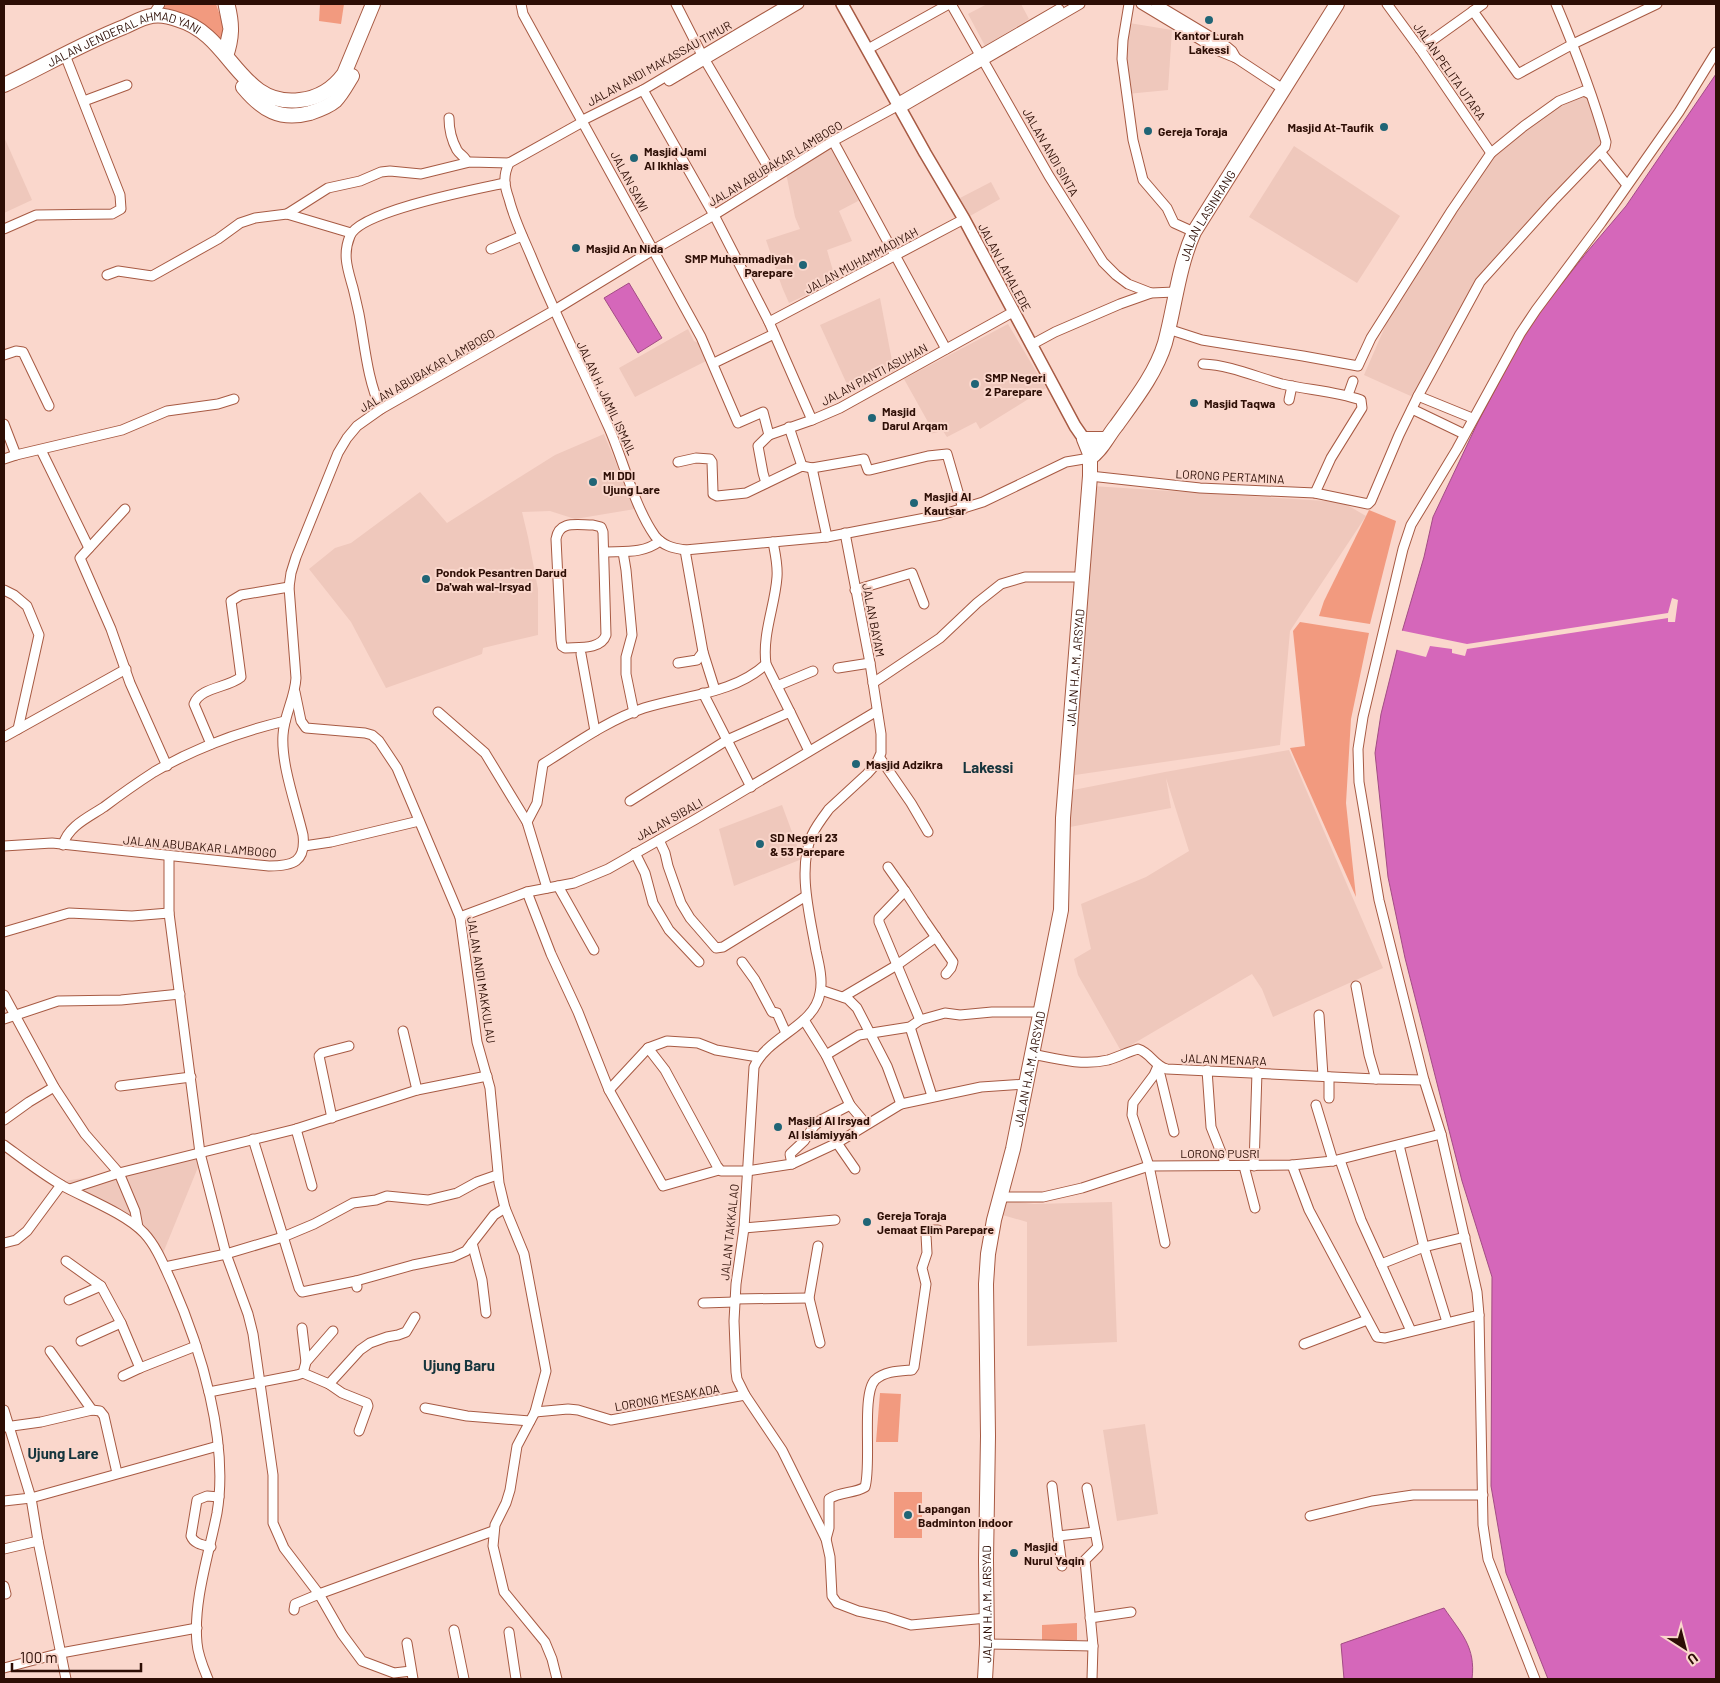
<svg xmlns="http://www.w3.org/2000/svg" width="1720" height="1683" font-family="Barlow,sans-serif">
<style>
.built{fill:#efc8bc}
.green{fill:#f29a7f}
.water{fill:#d567ba;stroke:#a34c84}
.pier{fill:#fad7cc}
.lines{fill:none;stroke-linecap:round;stroke-linejoin:round}
.minor-casing{stroke:#a75a43;stroke-width:11}
.major-casing{stroke:#a75a43;stroke-width:14}
.highway-casing{stroke:#a75a43;stroke-width:16}
.minor{stroke:#fff;stroke-width:9}
.major{stroke:#fff;stroke-width:11}
.highway{stroke:#fff;stroke-width:14}
.poi-dot{fill:#206576;stroke:#fad7cc;stroke-width:2}
.labels{text-anchor:middle;dominant-baseline:central;stroke-width:4;stroke-linejoin:round;paint-order:stroke}
.poi-label{font-size:12px;font-weight:bold;fill:#2d0e05;stroke:#fad7cc;text-anchor:start}
.street-label{font-size:12px;fill:#2d0e05;stroke:#fad7cc}
.quarter-label{font-size:15px;font-weight:bold;fill:#15353d;stroke:#fad7cc}
</style>
<rect width="100%" height="100%" fill="#fad7cc"/>
<!-- built -->
<g class="built">
<polygon points="987,4 1021,4 1029,19 985,46 968,14"/>
<polygon points="1129,23 1172,30 1168,90 1127,94 1125,47"/>
<polygon points="1588,94 1603,146 1530,220 1477,278 1415,398 1364,375 1387,322 1492,156 1547,113"/>
<polygon points="4,137 32,200 4,213"/>
<polygon points="834,145 862,199 839,211 852,241 827,250 836,281 789,303 782,287 766,240 800,229 795,217 786,173"/>
<polygon points="1294,146 1400,216 1357,283 1249,217"/>
<polygon points="991,182 1000,199 970,216 960,198"/>
<polygon points="880,298 894,371 851,393 820,325"/>
<polygon points="1008,324 1046,388 980,429 976,422 947,437 943,431 929,434 922,425 928,422 904,379"/>
<polygon points="688,329 694,341 702,345 706,361 635,397 619,368"/>
<polygon points="604,434 635,509 575,519 550,511 522,512 528,537 538,589 538,635 483,648 482,654 386,688 351,622 309,569 335,548 351,543 420,492 447,523 555,455"/>
<polygon points="1092,486 1342,502 1366,516 1290,631 1280,745 1075,775"/>
<polygon points="1289,750 1383,968 1273,1017 1262,989 1252,974 1121,1051 1078,975 1074,959 1091,949 1081,904 1146,877 1189,851 1166,778 1171,808 1070,827 1073,790 1165,772"/>
<polygon points="782,805 802,859 734,886 719,829"/>
<polygon points="205,1150 159,1263 144,1234 59,1182 119,1172"/>
<polygon points="1002,1200 1034,1204 1112,1202 1117,1342 1027,1346 1027,1222 999,1214"/>
<polygon points="1145,1424 1158,1514 1117,1521 1103,1430"/>
</g>
<!-- green -->
<g class="green">
<polygon points="167,4 216,4 223,24 222,42 207,27 189,16 160,11"/>
<polygon points="320,4 344,4 341,24 319,21"/>
<polygon points="1369,510 1396,521 1370,624 1319,616 1324,601"/>
<polygon points="1300,622 1369,633 1351,719 1346,803 1356,897 1290,748 1305,746 1293,631"/>
<polygon points="880,1393 901,1394 898,1442 876,1442"/>
<rect x="894" y="1492" width="28" height="46"/>
<polygon points="1077,1623 1077,1640 1042,1642 1042,1625"/>
</g>
<!-- water -->
<g class="water">
<polygon points="1716,74 1716,1679 1548,1679 1506,1573 1491,1486 1492,1277 1462,1181 1405,958 1388,877 1375,753 1381,714 1399,642 1424,557 1433,517 1478,422 1530,324 1587,252 1626,206"/>
<polygon points="629,283 662,338 638,353 604,298"/>
<path d="M1444 1608C1461 1633 1476 1647 1472 1679H1344L1341 1644Z"/>
</g>
<!-- pier -->
<polygon class="pier" points="1672,598 1678,600 1675,622 1668,622 1668,618 1467,649 1465,656 1452,653 1452,649 1430,646 1426,657 1394,649 1399,630 1467,644 1668,613"/>
<g class="lines">
<defs>
<g id="minor">
<polyline points="223,4 228,29 223,52"/>
<polyline points="521,4 523,14 701,337 738,423 763,412 769,435 758,446 763,473 766,483"/>
<polyline points="676,4 702,55 774,177"/>
<path d="M788 4 643 90 583 120 579 124 509 163C503 176 504 185 509 199 514 219 523 237 531 256 555 314 583 370 609 428 624 462 634 506 655 536 663 546 673 548 685 550L827 537 941 515 983 502 1066 462 1090 458"/>
<polyline points="951,4 1049,176 1103,262 1116,275 1128,284 1151,293"/>
<polyline points="1129,4 1123,40 1122,59 1133,140 1143,180 1167,208 1174,223 1194,232"/>
<polyline points="1141,4 1219,51 1236,58 1283,89"/>
<polyline points="1156,4 1226,46 1232,51 1236,58"/>
<polyline points="1387,4 1420,49 1491,153"/>
<polyline points="1473,11 1518,74 1573,44 1657,4"/>
<polyline points="152,16 160,4"/>
<polyline points="868,49 949,4"/>
<polyline points="1420,49 1483,4"/>
<path d="M228 58C235 38 235 24 230 4"/>
<polyline points="669,81 799,4"/>
<polyline points="643,90 714,215 769,322 812,420 840,408 1013,312"/>
<polyline points="84,101 127,85"/>
<polyline points="897,103 1059,9"/>
<polyline points="901,108 1080,4"/>
<path d="M449 118C449 130 451 139 457 150 460 155 465 156 467 162"/>
<polyline points="833,141 946,349"/>
<polyline points="1601,153 1627,185"/>
<polyline points="287,214 328,188 360,181 381,172 390,171 421,174 470,162 509,163"/>
<polyline points="4,229 36,215 112,214 121,209 120,195 65,55"/>
<polyline points="491,249 522,236"/>
<polyline points="107,275 118,271 152,276 218,239 240,223 255,218 287,214 351,233"/>
<polyline points="769,322 964,219"/>
<polyline points="1168,329 1202,340 1303,356 1358,366 1371,338 1452,210 1491,153 1524,126 1559,101 1584,91 1590,94"/>
<polyline points="1031,345 1055,332 1120,304 1151,293 1175,292"/>
<polyline points="4,355 16,351 23,352 49,406"/>
<polyline points="714,363 774,334"/>
<path d="M1203 364C1230 365 1256 377 1282 384 1308 390 1335 391 1361 400L1362 408 1331 458 1315 493"/>
<polyline points="1348,395 1353,381"/>
<polyline points="1418,396 1472,418"/>
<polyline points="1289,400 1292,386"/>
<path d="M381 409C367 379 365 346 359 314 357 305 355 296 353 288 348 270 342 255 350 236 360 211 477 189 505 183"/>
<polyline points="1412,409 1464,434"/>
<polyline points="4,424 16,455 122,430 167,411 218,404 234,399"/>
<polyline points="789,427 802,466"/>
<polyline points="769,435 812,420"/>
<polyline points="41,450 89,548"/>
<polyline points="4,459 16,455"/>
<polyline points="678,462 696,458 710,459 712,462 713,492 713,494 717,496 746,493 802,466 812,468 864,459 868,470 870,470 928,456 947,454 963,509"/>
<polyline points="812,468 827,537"/>
<path d="M1090 476 1200 488 1315 493 1368 504 1371 501 1399 435 1418 396 1480 282 1553 201 1605 147 1606 142C1593 95 1575 49 1556 4"/>
<polyline points="125,509 80,558 111,629 130,683 167,766"/>
<path d="M593 525 601 527 603 532 606 635C601 650 578 647 565 648L562 646 561 640 556 539C559 520 577 525 593 525Z"/>
<path d="M845 533 870 663 881 734V753L876 764 867 774 829 809C823 817 816 826 812 835 797 869 810 916 816 951 819 964 823 980 820 993 815 1026 768 1036 754 1067L744 1228 736 1284 734 1321 736 1372 737 1379 745 1395 782 1450 826 1539 830 1557 832 1596 837 1603 858 1611 886 1617 911 1625 987 1618"/>
<path d="M773 542C775 553 778 565 777 577 775 606 762 634 766 664L790 712"/>
<path d="M604 552C624 551 643 554 660 541"/>
<polyline points="623,552 626,570 632,635 626,657 626,674 634,713"/>
<polyline points="4,590 14,595 27,606 39,635 18,729"/>
<polyline points="855,590 912,573 924,604"/>
<polyline points="703,652 715,690"/>
<polyline points="581,654 595,731"/>
<polyline points="678,663 697,660 703,652 685,550"/>
<polyline points="838,668 870,663"/>
<polyline points="873,683 940,638 977,603 1001,584 1025,577 1081,577"/>
<polyline points="777,686 813,671"/>
<polyline points="295,692 301,721 306,728 365,733 372,735 379,741 397,768 460,917 477,1042 490,1088 499,1183 505,1208 524,1254 546,1371 535,1412 517,1446 510,1490 506,1503 495,1525 493,1546 504,1592 545,1642 552,1659 557,1679"/>
<polyline points="703,693 751,787"/>
<polyline points="438,712 485,753 527,822 547,888"/>
<polyline points="4,737 126,669"/>
<path d="M211 744 194 704C200 687 228 688 241 677L231 601 241 595 289 587"/>
<polyline points="880,758 911,803 928,832"/>
<polyline points="630,801 727,740 790,712 809,751"/>
<path d="M527 822 537 803 543 764C575 744 608 720 644 708 685 695 734 694 766 664"/>
<polyline points="659,840 665,853 668,866 681,903 690,918 716,948 723,947 806,896"/>
<path d="M63 845C68 826 89 817 104 807 120 795 137 783 154 772 195 748 239 732 285 721"/>
<path d="M4 846 52 843 269 866C293 866 306 862 303 835 296 805 281 765 283 735 284 715 295 698 296 678L289 587 291 573 296 557 338 453 347 438 357 426 381 409 553 311 653 250 714 215 833 141 899 105"/>
<polyline points="304,846 331,842 419,821"/>
<polyline points="635,853 645,873 653,903 669,930 699,962"/>
<polyline points="169,856 169,913 200,1153 226,1254 248,1314 253,1334 273,1475 273,1523 284,1548 319,1594 342,1634 362,1661 394,1673 411,1671"/>
<polyline points="888,867 905,891 879,918 879,922 920,1020"/>
<polyline points="558,886 594,950"/>
<polyline points="905,891 924,920 953,962 951,968 946,974"/>
<polyline points="527,892 551,954 578,1012 609,1090 648,1048 667,1041 698,1043 716,1050 758,1057"/>
<polyline points="460,917 527,892 574,883 608,869 696,819 877,711"/>
<polyline points="4,932 69,913 132,916 169,913"/>
<polyline points="742,962 755,980 772,1012 777,1013 786,1033"/>
<polyline points="1356,986 1369,1055 1376,1079"/>
<polyline points="821,990 848,999 857,1008 887,1066 901,1104"/>
<polyline points="4,995 54,1087 85,1134 119,1173 135,1211 138,1227"/>
<polyline points="843,997 897,965 936,937"/>
<polyline points="1319,1015 1323,1076"/>
<polyline points="4,1019 58,1001 121,1000 180,994"/>
<polyline points="804,1020 826,1055 859,1035 910,1027 920,1020 945,1013 960,1015 992,1012 1040,1012"/>
<polyline points="910,1027 932,1096"/>
<polyline points="403,1031 417,1090"/>
<polyline points="648,1048 665,1070 717,1166 721,1171 747,1171 792,1164 837,1143 901,1104 981,1087 1026,1084"/>
<path d="M1032 1054C1057 1059 1083 1066 1108 1060 1118 1057 1128 1052 1138 1049 1151 1053 1154 1066 1167 1069L1376 1079 1424 1080"/>
<polyline points="826,1055 850,1105"/>
<polyline points="1158,1066 1154,1075 1133,1103 1132,1115 1149,1166 1165,1243"/>
<polyline points="1158,1066 1174,1132"/>
<polyline points="1207,1070 1211,1127 1226,1165"/>
<polyline points="1329,1077 1329,1098"/>
<polyline points="120,1086 191,1077"/>
<polyline points="609,1090 663,1186 719,1170"/>
<polyline points="1316,1105 1333,1161"/>
<polyline points="332,1118 319,1056 322,1053 349,1046"/>
<polyline points="4,1120 29,1102 54,1087"/>
<polyline points="296,1129 312,1186"/>
<polyline points="253,1139 299,1288 302,1292 356,1281 357,1287"/>
<polyline points="837,1143 855,1169"/>
<path d="M4 1145C23 1159 42 1174 63 1186 87 1199 126 1214 144 1233 157 1247 164 1266 172 1283 201 1349 229 1441 217 1513 209 1554 193 1601 197 1643 198 1656 203 1667 208 1679"/>
<polyline points="1399,1145 1424,1247 1447,1322"/>
<polyline points="1340,1160 1361,1220 1381,1264"/>
<polyline points="792,1164 790,1154 804,1141 814,1126 821,1120 850,1105 866,1124"/>
<polyline points="1292,1165 1309,1210 1377,1337 1385,1338 1479,1315"/>
<polyline points="1244,1166 1255,1208"/>
<polyline points="1254,1166 1257,1072"/>
<polyline points="70,1189 119,1173 296,1129 417,1090 487,1076"/>
<polyline points="1000,1197 1043,1197 1082,1188 1149,1166 1292,1165 1333,1161 1441,1134"/>
<polyline points="744,1228 835,1220"/>
<polyline points="4,1243 16,1240 27,1231 61,1185"/>
<polyline points="472,1243 482,1280 486,1313"/>
<polyline points="818,1246 809,1298 820,1343"/>
<polyline points="66,1261 101,1286 121,1323 140,1368 196,1346"/>
<polyline points="165,1267 226,1254 283,1237 314,1224 353,1203 376,1200 387,1196 428,1200 457,1193 477,1182 497,1175"/>
<polyline points="356,1281 413,1265 453,1257 466,1251 494,1215 505,1208"/>
<polyline points="735,1299 809,1298"/>
<polyline points="69,1300 101,1286"/>
<polyline points="703,1303 735,1302"/>
<polyline points="302,1328 306,1362"/>
<polyline points="1411,1331 1381,1264 1424,1247 1465,1237"/>
<polyline points="81,1341 121,1323"/>
<polyline points="1304,1344 1367,1320"/>
<polyline points="50,1351 92,1410"/>
<polyline points="303,1373 329,1384 360,1350 370,1343 387,1337 398,1335 406,1332 415,1317"/>
<polyline points="123,1376 140,1368"/>
<polyline points="329,1384 342,1393 367,1403 368,1406 359,1431"/>
<polyline points="209,1392 297,1375 303,1373 306,1362 333,1331"/>
<polyline points="425,1408 467,1416 530,1421"/>
<polyline points="4,1410 31,1498 38,1541 66,1679"/>
<polyline points="535,1412 568,1409 578,1410 611,1420 745,1395"/>
<polyline points="5,1427 41,1422 92,1410 100,1411 104,1416 117,1473"/>
<polyline points="1052,1486 1058,1536 1095,1532"/>
<polyline points="1087,1488 1098,1547 1085,1560 1093,1646 1092,1679"/>
<polyline points="4,1501 31,1498 218,1446"/>
<polyline points="1310,1516 1372,1501 1413,1495 1483,1495"/>
<polyline points="1058,1536 1062,1566"/>
<path d="M826 1539 829 1528V1499C840 1491 854 1494 865 1487 872 1465 861 1394 875 1380 885 1371 899 1371 912 1370L914 1367 926 1284 922 1268 927 1253 926 1235 929 1230H938"/>
<path d="M211 1547C203 1545 194 1544 191 1536L197 1500 207 1496 219 1497"/>
<polyline points="4,1549 38,1541"/>
<polyline points="4,1586 6,1594"/>
<polyline points="294,1610 295,1604 319,1594 493,1531"/>
<polyline points="1090,1618 1131,1612"/>
<polyline points="454,1630 464,1679"/>
<polyline points="509,1632 516,1679"/>
<polyline points="407,1643 413,1679"/>
<polyline points="987,1644 1093,1646"/>
<polyline points="4,1668 61,1653 197,1628"/>
<polyline points="1535,1679 1488,1559 1483,1525 1479,1315 1477,1292 1441,1134 1424,1080 1379,900 1359,782 1358,749 1363,717 1403,549 1411,525 1457,449 1520,334 1536,310 1601,223 1679,112 1716,52"/>
</g>
<polyline id="major" points="842,4 925,153 964,219 1075,426 1084,439"/>
<g id="highway">
<path id="s1" d="M4 85C44 66 83 43 124 27 133 23 143 17 152 16 161 14 171 17 179 20 231 35 240 108 300 100 319 98 333 89 344 74L373 4"/>
<path d="M243 87C262 110 280 121 310 113 319 110 328 107 335 101 342 94 347 84 352 76"/>
<path id="s2" d="M1090 458C1102 450 1107 437 1116 426 1134 401 1156 373 1165 343 1175 306 1178 268 1194 232L1337 4"/>
<path id="s3" d="M985 1679 987 1644 986 1560 988 1436 986 1284 988 1254 994 1220 1013 1149 1061 910 1063 818 1090 476V454L1084 439H1106"/>
</g>
</defs>
<!-- minor casing -->
<use href="#minor" class="minor-casing"/>
<!-- major casing -->
<use href="#major" class="major-casing"/>
<!-- highway casing -->
<use href="#highway" class="highway-casing"/>
<!-- minor -->
<use href="#minor" class="minor"/>
<!-- major -->
<use href="#major" class="major"/>
<!-- highway -->
<use href="#highway" class="highway"/>
</g>
<!-- markers -->
<g class="poi-dot">
<circle cx="1209" cy="20" r="5"/>
<circle cx="1384" cy="127" r="5"/>
<circle cx="1148" cy="131" r="5"/>
<circle cx="634" cy="158" r="5"/>
<circle cx="576" cy="248" r="5"/>
<circle cx="803" cy="265" r="5"/>
<circle cx="975" cy="384" r="5"/>
<circle cx="1194" cy="403" r="5"/>
<circle cx="872" cy="418" r="5"/>
<circle cx="593" cy="482" r="5"/>
<circle cx="914" cy="503" r="5"/>
<circle cx="426" cy="579" r="5"/>
<circle cx="856" cy="764" r="5"/>
<circle cx="760" cy="844" r="5"/>
<circle cx="778" cy="1127" r="5"/>
<circle cx="867" cy="1222" r="5"/>
<circle cx="908" cy="1515" r="5"/>
<circle cx="1014" cy="1553" r="5"/>
</g>
<g class="labels">
<!-- poi labels -->
<g class="poi-label">
<text x="1209" y="35" text-anchor="middle">Kantor Lurah<tspan x="1209" dy="14">Lakessi</tspan></text>
<text x="1374" y="127" text-anchor="end">Masjid At-Taufik</text>
<text x="1158" y="131">Gereja Toraja</text>
<text x="644" y="151">Masjid Jami<tspan x="644" dy="14">Al Ikhlas</tspan></text>
<text x="586" y="248">Masjid An Nida</text>
<text x="793" y="258" text-anchor="end">SMP Muhammadiyah<tspan x="793" dy="14">Parepare</tspan></text>
<text x="985" y="377">SMP Negeri<tspan x="985" dy="14">2 Parepare</tspan></text>
<text x="1204" y="403">Masjid Taqwa</text>
<text x="882" y="411">Masjid<tspan x="882" dy="14">Darul Arqam</tspan></text>
<text x="603" y="475">MI DDI<tspan x="603" dy="14">Ujung Lare</tspan></text>
<text x="924" y="496">Masjid Al<tspan x="924" dy="14">Kautsar</tspan></text>
<text x="436" y="572">Pondok Pesantren Darud<tspan x="436" dy="14">Da'wah wal-Irsyad</tspan></text>
<text x="866" y="764">Masjid Adzikra</text>
<text x="770" y="837">SD Negeri 23<tspan x="770" dy="14">&amp; 53 Parepare</tspan></text>
<text x="788" y="1120">Masjid Al Irsyad<tspan x="788" dy="14">Al Islamiyyah</tspan></text>
<text x="877" y="1215">Gereja Toraja<tspan x="877" dy="14">Jemaat Elim Parepare</tspan></text>
<text x="918" y="1508">Lapangan<tspan x="918" dy="14">Badminton Indoor</tspan></text>
<text x="1024" y="1546">Masjid<tspan x="1024" dy="14">Nurul Yaqin</tspan></text>
</g>
<!-- street labels -->
<g class="street-label">
<text stroke="none"><textPath href="#s1" startOffset="132">JALAN JENDERAL AHMAD YANI</textPath></text>
<text transform="translate(659 63) rotate(-29)">JALAN ANDI MAKASSAU TIMUR</text>
<text transform="translate(1450 71) rotate(55)">JALAN PELITA UTARA</text>
<text transform="translate(1051 152) rotate(60)">JALAN ANDI SINTA</text>
<text transform="translate(775 163) rotate(-31)">JALAN ABUBAKAR LAMBOGO</text>
<text transform="translate(630 181) rotate(62)">JALAN SAWI</text>
<text stroke="none"><textPath href="#s2" startOffset="274">JALAN LASINRANG</textPath></text>
<text transform="translate(861 260) rotate(-28)">JALAN MUHAMMADIYAH</text>
<text transform="translate(1005 267) rotate(62)">JALAN LAHALEDE</text>
<text transform="translate(427 370) rotate(-30)">JALAN ABUBAKAR LAMBOGO</text>
<text transform="translate(874 374) rotate(-28)">JALAN PANTI ASUHAN</text>
<text transform="translate(607 398) rotate(65)">JALAN H. JAMIL ISMAIL</text>
<text transform="translate(1230 476) rotate(3)">LORONG PERTAMINA</text>
<text transform="translate(874 620) rotate(79)">JALAN BAYAM</text>
<text stroke="none"><textPath href="#s3" startOffset="1020">JALAN H.A.M. ARSYAD</textPath></text>
<text transform="translate(669 819) rotate(-29)">JALAN SIBALI</text>
<text transform="translate(200 846) rotate(5)">JALAN ABUBAKAR LAMBOGO</text>
<text transform="translate(482 980) rotate(81)">JALAN ANDI MAKKULAU</text>
<text transform="translate(1224 1059) rotate(2)">JALAN MENARA</text>
<text stroke="none"><textPath href="#s3" startOffset="615">JALAN H.A.M. ARSYAD</textPath></text>
<text x="1220" y="1153">LORONG PUSRI</text>
<text transform="translate(729 1232) rotate(-84)">JALAN TAKKALAO</text>
<text transform="translate(667 1397) rotate(-10)">LORONG MESAKADA</text>
<text stroke="none"><textPath href="#s3" startOffset="75">JALAN H.A.M. ARSYAD</textPath></text>
</g>
<!-- quarter labels -->
<g class="quarter-label">
<text x="988" y="767">Lakessi</text>
<text x="459" y="1365">Ujung Baru</text>
<text x="63" y="1453">Ujung Lare</text>
</g>
</g>
<!-- border -->
<rect width="1720" height="1683" fill="none" stroke="#2d0e05" stroke-width="10"/>
<!-- north arrow -->
<g transform="translate(1685 1648) rotate(144)" stroke="#fad7cc" stroke-width="4" paint-order="stroke">
<path d="M0-4L9 19L0 12L-9 19Z" fill="#2d0e05"/>
<text y="-8" font-size="14" font-weight="bold" text-anchor="middle" fill="#2d0e05">U</text>
</g>
<!-- scale -->
<path d="M12 1663v8h129v-8" fill="none" stroke="#2d0e05" stroke-width="2.5"/>
<text x="20" y="1663" font-size="15" fill="#2d0e05" stroke="#fad7cc" stroke-width="4" paint-order="stroke">100 m</text>
</svg>
